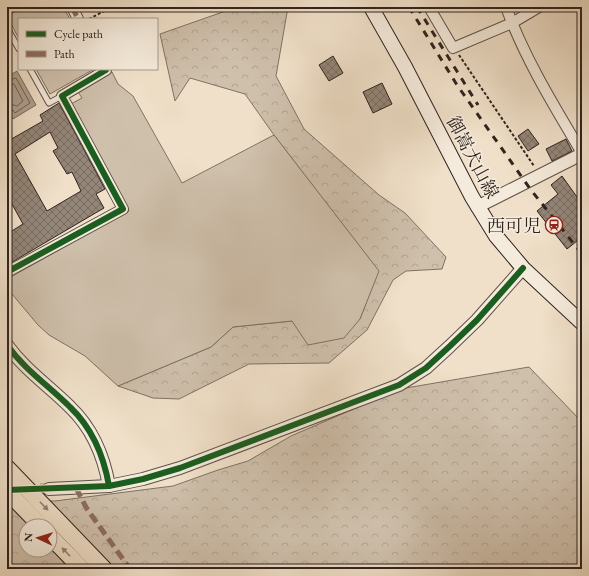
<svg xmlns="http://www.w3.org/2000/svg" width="589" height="576" font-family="'EB Garamond','Noto Serif JP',serif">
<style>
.forest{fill:url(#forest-crowns);stroke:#7f7265;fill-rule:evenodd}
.garden{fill:#cfc0ac;stroke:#7f7265}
.water{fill:#aea08f;stroke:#7b6e62}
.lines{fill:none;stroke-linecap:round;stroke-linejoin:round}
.shore{stroke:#6e6256;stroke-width:1}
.building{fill:url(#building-cross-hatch);stroke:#2f231e;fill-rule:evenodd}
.tertiary-tunnel{stroke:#c9baa7;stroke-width:12;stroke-dasharray:12 6;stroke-linecap:butt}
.service-casing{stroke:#5f5249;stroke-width:7}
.minor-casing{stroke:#5f5249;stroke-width:12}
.tertiary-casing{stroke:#5f5249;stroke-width:14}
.secondary-casing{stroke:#2f231e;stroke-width:16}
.trunk-casing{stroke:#2f231e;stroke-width:18}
.path{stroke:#2f231e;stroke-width:2;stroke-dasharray:3 2;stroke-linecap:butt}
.service{stroke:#f5ebdc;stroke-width:5}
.minor{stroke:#f5ebdc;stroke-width:10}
.tertiary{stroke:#f5ebdc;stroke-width:12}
.secondary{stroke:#f5ebdc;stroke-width:14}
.trunk{stroke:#f0e0c9;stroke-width:16}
.rail{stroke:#2f231e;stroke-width:3;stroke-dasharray:7 7;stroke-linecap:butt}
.quiet{stroke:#8d6e63;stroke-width:5;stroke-dasharray:10 5;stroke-linecap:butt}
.cycleway-casing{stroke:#f5ebdc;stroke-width:8}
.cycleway{stroke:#1b5e20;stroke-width:6}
.oneway{fill:#908274}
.labels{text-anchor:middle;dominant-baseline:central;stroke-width:3;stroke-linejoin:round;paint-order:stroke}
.street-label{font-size:18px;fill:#2f231e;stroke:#f5ebdc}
.poi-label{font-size:18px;fill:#2f231e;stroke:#f5ebdc;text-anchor:end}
</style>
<defs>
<pattern id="forest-crowns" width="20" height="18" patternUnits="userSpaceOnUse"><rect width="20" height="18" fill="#cfc0ac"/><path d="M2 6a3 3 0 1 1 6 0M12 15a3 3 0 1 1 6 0" fill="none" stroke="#b2a594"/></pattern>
<pattern id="building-cross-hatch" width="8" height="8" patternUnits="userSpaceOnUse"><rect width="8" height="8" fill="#938577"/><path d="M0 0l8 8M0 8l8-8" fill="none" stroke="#786c61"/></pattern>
</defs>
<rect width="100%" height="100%" fill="#f0e0c9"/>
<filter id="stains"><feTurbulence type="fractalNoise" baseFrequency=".005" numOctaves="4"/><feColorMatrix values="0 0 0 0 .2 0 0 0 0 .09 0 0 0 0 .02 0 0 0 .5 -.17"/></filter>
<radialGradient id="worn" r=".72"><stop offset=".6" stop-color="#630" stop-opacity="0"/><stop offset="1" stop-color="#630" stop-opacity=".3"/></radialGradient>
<!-- forest -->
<g class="forest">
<polygon points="237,7 288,7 276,76 304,129 379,195 405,213 446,257 442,269 406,271 393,280 367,330 329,363 249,364 179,399 153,398 118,386 211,347 233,327 292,321 360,319 378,271 274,135 245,94 190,78 175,101 160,34"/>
<path d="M529 367 582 422V569H7V500L55 501 173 486 218 470 248 461 291 436 400 389ZM26 526H50V550H26Z"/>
</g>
<!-- garden -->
<g class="garden">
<polygon points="24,7 63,7 70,19 19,19 19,39 7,16"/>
<polygon points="36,69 94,69 50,94"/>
<polygon points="112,72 118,84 133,96 182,183 274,135 379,271 360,319 344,338 308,345 292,321 233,327 211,347 118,386 85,356 49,335 38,325 7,288 7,279 129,211 71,104 82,98 78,92"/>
</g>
<!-- water -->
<polygon class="water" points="17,71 36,105 13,119 7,109 7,77"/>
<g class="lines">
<!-- shore -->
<g class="shore">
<polyline points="7,80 16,78 30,103 15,113 11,108 7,108"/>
<polyline points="7,85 14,84 23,101 17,106 7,103"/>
</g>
</g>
<!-- building -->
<g class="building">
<polygon points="333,56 343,73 329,81 319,65"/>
<polygon points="382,83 392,104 373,113 363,92"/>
<path d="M59 103 105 189 96 194 104 208 7 265V234L23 224 7 195V139L8 141 43 121 40 115ZM50 132 58 148 53 151 67 174 72 172 81 191 47 211 15 154Z"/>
<polygon points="528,129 539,144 528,151 518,136"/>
<polygon points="566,139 572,151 552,161 546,149"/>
<polygon points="562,176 582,204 582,237 567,249 537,211 558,194 551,185"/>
</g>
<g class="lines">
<!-- tertiary-tunnel -->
<polyline class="tertiary-tunnel" points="22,489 49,489"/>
<defs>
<g id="service">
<polyline points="7,28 19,49"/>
<polyline points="30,69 49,103 62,96"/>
</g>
<g id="minor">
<polyline points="72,7 78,19"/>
<polyline points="429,7 453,48 512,23 539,7"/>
<path d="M506 7C525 59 554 106 582 153"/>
<polyline points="7,272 123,209 62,96 106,70 106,69"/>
</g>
<g id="tertiary">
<polyline points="477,207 582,154"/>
<path d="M7 345C25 370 49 386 70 407 92 428 104 457 109 486"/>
<polyline points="49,489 109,486 143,479 180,468 399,385 426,368 450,346 477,320 523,268"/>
</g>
<polyline id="secondary" points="371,7 405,67 472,197 496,236 523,268 582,323"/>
<g id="trunk">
<polyline points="7,468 104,569"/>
<polyline points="7,491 41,526"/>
<polyline points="50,536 82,569"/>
</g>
</defs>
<!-- service casing -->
<use href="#service" class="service-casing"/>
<!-- minor casing -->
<use href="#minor" class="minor-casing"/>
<!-- tertiary casing -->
<use href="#tertiary" class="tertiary-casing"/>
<!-- secondary casing -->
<use href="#secondary" class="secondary-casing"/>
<!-- trunk casing -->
<use href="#trunk" class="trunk-casing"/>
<!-- path -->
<g class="path">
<polyline points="89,19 112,7"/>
<polyline points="459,55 534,166"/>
</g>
<!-- service -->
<use href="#service" class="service"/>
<!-- minor -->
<use href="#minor" class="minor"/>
<!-- tertiary -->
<use href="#tertiary" class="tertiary"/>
<!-- secondary -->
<use href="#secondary" class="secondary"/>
<!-- trunk -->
<use href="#trunk" class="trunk"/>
<!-- rail -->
<g class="rail">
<polyline points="409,7 457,85 531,190 582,254"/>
<polyline points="417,7 478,105"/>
</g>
<!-- quiet -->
<g class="quiet">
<polyline points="72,7 78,19"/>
<polyline points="76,488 87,509 130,569"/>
</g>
<defs>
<g id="cycleway">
<polyline points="7,272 123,209 62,96 106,70 106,69"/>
<path d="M7 345C25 370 49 386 70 407 92 428 104 457 109 486"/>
<polyline points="7,490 109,486 143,479 180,468 399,385 426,368 450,346 477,320 523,268"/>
</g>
</defs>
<!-- cycleway casing -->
<use href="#cycleway" class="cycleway-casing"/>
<!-- cycleway -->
<use href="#cycleway" class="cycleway"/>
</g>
<!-- one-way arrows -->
<defs><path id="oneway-solid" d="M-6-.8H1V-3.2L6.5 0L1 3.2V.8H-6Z"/></defs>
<g class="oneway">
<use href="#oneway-solid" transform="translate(44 506) rotate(46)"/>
<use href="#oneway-solid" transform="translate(66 552) rotate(-134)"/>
</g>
<!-- icons -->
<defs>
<symbol id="station-ring" viewBox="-11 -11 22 22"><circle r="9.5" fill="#f5ebdc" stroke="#8f2418" stroke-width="1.5"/><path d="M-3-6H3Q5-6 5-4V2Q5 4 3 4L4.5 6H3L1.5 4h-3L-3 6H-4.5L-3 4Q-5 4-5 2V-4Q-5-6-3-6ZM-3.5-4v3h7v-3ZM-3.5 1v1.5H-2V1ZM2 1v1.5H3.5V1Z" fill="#8f2418"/></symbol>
</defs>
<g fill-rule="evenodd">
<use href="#station-ring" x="544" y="215" width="20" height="20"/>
</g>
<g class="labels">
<!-- street labels -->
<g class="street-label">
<text transform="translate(473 157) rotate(62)">御嵩犬山線</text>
</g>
<!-- poi labels -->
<g class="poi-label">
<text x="541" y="225">西可児</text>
</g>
</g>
<!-- margin -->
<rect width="589" height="576" fill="none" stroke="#f0e0c9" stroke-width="24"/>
<rect x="8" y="8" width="573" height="560" fill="none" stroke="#2f231e" stroke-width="2"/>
<rect x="12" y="12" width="565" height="552" fill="none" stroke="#2f231e"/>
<!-- legend -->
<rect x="18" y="18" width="140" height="52" fill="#f5ebdc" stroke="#a69b90"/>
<rect x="26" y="31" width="20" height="6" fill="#1b5e20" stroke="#a69b90"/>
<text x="54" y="38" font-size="12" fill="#2f231e">Cycle path</text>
<rect x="26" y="51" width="20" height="6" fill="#8d6e63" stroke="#a69b90"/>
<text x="54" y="58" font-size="12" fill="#2f231e">Path</text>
<!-- north arrow -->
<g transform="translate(38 538) rotate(274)"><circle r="19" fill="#f5ebdc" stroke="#a69b90"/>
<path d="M0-3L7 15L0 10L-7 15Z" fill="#8f2418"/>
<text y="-6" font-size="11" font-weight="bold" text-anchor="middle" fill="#2f231e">N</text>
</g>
<rect width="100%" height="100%" filter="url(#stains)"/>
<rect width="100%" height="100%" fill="url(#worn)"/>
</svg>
